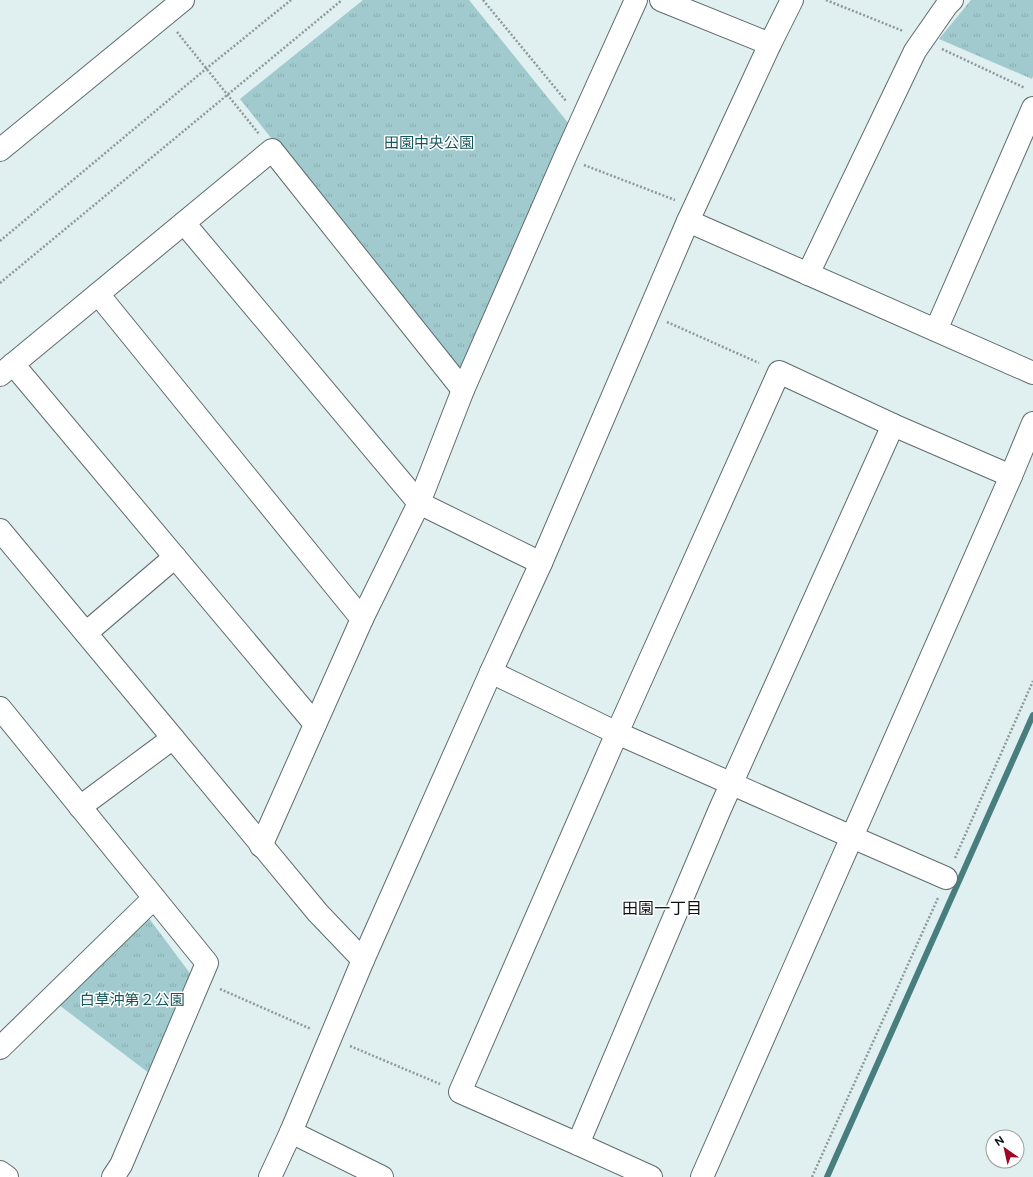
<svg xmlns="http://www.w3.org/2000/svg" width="1033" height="1177" font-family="Figtree,'Noto Sans JP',sans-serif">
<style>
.park{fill:url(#park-tufts)}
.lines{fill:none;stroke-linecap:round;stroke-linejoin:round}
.stream{stroke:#497e81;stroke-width:6}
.minor-casing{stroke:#5f6c6d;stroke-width:24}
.path{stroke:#8e999a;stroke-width:2.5;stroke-dasharray:2 2;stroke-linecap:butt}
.minor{stroke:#fff;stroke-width:22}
.labels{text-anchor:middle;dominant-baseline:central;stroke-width:3;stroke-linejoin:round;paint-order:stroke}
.park-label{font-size:15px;fill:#15565a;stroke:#fff}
.neighbourhood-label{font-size:16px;fill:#0b1010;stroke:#fff}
</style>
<defs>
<pattern id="park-tufts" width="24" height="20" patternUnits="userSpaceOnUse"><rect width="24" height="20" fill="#a0cacd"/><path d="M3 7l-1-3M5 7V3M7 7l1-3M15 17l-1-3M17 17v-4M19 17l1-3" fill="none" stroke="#88acaf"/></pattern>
</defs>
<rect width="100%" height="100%" fill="#e0eff0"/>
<!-- park -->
<g class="park">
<polygon points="363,0 469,0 569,124 463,378 240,99"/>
<polygon points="971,0 1033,0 1033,76 1032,79 939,39"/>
<polygon points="148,917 195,980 149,1073 59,1005"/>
</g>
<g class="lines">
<!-- stream -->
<polyline class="stream" points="827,1177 1033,715"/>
<defs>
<g id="minor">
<polyline points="661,0 770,44"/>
<polyline points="0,150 183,0"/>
<polyline points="688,221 1033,373"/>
<polyline points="184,223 419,503 541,563"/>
<polyline points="808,274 915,51 947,5 952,0"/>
<polyline points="98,294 362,619"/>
<polyline points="936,330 1033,108"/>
<polyline points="13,364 315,724"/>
<polyline points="0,375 272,150 463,390"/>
<polyline points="0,530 173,738 318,913 363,960"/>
<polyline points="86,633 175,557"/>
<polyline points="491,672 617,733 852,837 946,878"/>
<polyline points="0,708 207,963 121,1165 113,1177"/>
<polyline points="80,807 173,738"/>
<polyline points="261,846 362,619 419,503 463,390 565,157 636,0"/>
<polyline points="0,1048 154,898"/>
<polyline points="291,1132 382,1177"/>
<polyline points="578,1144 720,809 893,425"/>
<polyline points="0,1172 7,1177"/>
<polyline points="270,1177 291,1132 363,960 491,672 541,563 688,221 770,44 792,0"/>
<polyline points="651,1177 578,1144 460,1092 617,733 779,372 893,425 1011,476"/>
<polyline points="702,1177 1011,476 1033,423"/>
</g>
</defs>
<!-- minor casing -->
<use href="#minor" class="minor-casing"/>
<!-- path -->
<g class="path">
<polyline points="483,0 566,101"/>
<polyline points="826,0 903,31"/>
<polyline points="177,32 259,134"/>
<polyline points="942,49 1025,88"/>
<polyline points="584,165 675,200"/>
<polyline points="0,241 207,68 291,0"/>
<polyline points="0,283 342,0"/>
<polyline points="667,322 759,363"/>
<polyline points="955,858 1033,681"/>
<polyline points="220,989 311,1029"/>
<polyline points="350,1046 440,1084"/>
<polyline points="812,1177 938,898"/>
</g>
<!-- minor -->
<use href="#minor" class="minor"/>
</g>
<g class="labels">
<!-- park labels -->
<g class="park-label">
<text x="429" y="143">田園中央公園</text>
<text x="132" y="1000">白草沖第２公園</text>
</g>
<!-- neighbourhood labels -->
<g class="neighbourhood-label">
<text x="662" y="908">田園一丁目</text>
</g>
</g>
<!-- north arrow -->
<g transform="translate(1005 1149) rotate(326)"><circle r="19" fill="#ffffff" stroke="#9d9f9f"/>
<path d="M0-3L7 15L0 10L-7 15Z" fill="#a20423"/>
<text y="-6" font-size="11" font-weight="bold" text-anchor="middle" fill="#0b1010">N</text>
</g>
</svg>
